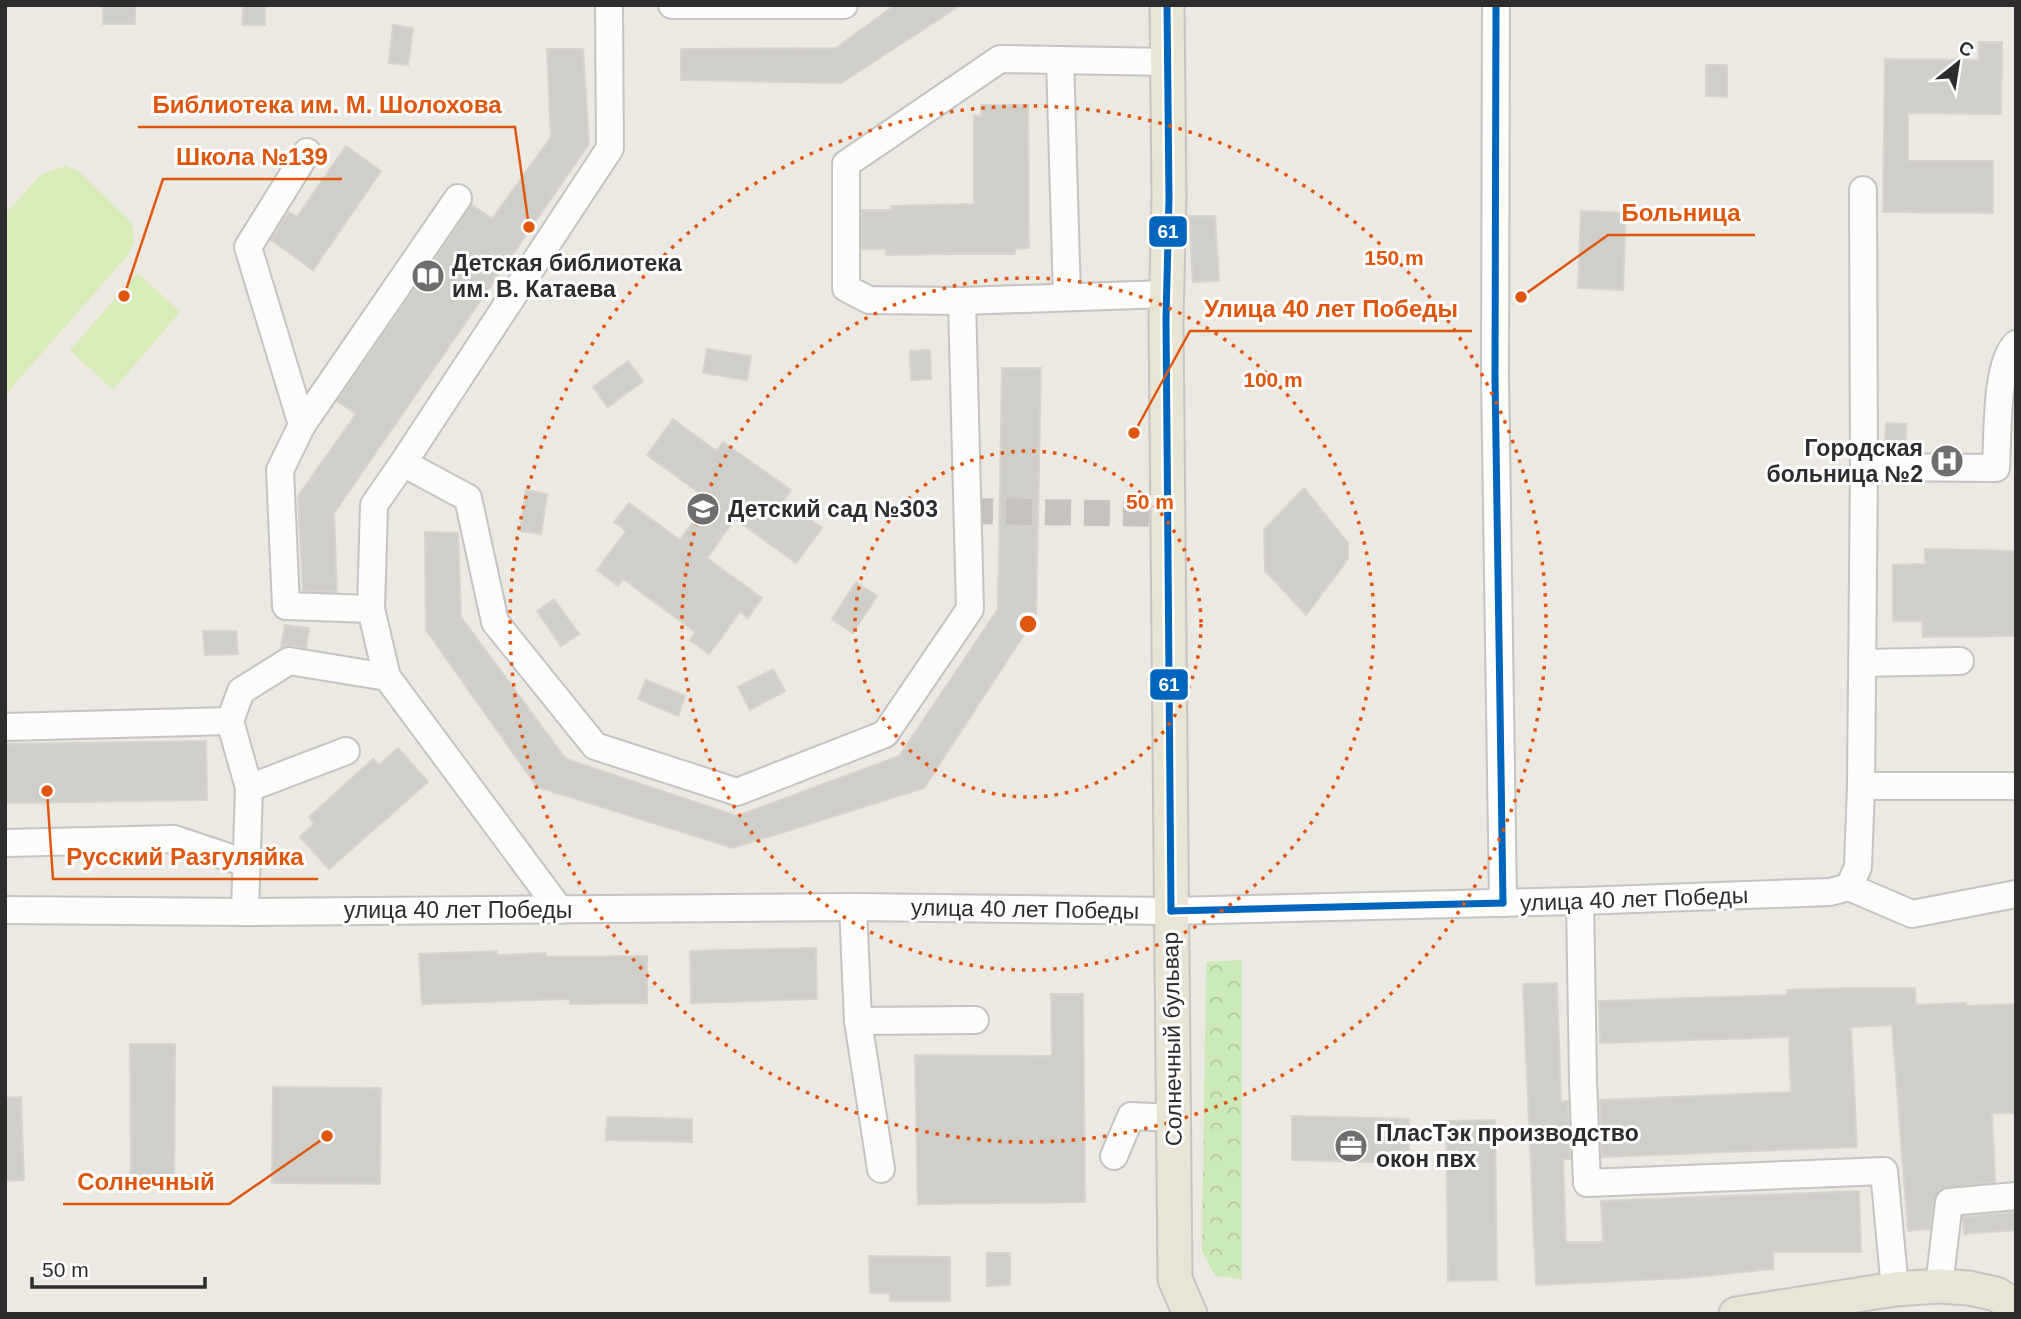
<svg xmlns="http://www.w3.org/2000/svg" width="2021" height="1319" font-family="Arial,sans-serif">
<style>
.forest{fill:url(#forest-crowns)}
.pitch{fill:#d8ecb7}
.building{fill:#d0cec9;stroke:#d7d4ce;stroke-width:2}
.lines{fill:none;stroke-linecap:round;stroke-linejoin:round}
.minor-tunnel{stroke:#c6c3be;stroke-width:26;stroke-dasharray:26 13;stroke-linecap:butt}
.minor-casing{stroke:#c5c4c3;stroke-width:30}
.major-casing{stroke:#c6c5c3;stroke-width:37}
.minor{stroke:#fcfcfb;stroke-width:26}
.major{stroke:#e9e5d4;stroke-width:33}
.bus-1-casing{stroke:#fff;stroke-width:12}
.bus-1{stroke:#0065bd;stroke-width:7}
.ring{fill:none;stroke:#df570e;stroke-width:3.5;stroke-dasharray:3.5 7}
.labels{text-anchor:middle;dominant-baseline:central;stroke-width:6;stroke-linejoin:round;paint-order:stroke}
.poi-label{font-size:23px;font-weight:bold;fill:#2d2d2d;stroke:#fff;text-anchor:start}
.street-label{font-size:23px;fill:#2d2d2d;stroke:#fff}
.centre{fill:#df570e;stroke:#fff;stroke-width:3.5}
.ring-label{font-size:21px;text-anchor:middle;font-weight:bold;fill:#df570e;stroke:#fff;stroke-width:6;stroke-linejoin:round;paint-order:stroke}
.leader{fill:none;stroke:#df570e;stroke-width:2.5}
.callout-dot{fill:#df570e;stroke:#fff;stroke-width:2.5}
.callout-label{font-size:24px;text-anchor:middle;font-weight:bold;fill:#df570e;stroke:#fff;stroke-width:6;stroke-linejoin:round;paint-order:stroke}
.line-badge{stroke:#fff;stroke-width:2.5}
.badge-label{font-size:19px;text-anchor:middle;font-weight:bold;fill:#fff}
</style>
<defs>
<pattern id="forest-crowns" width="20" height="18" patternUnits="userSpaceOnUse" patternTransform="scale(1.75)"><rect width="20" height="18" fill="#cce9ba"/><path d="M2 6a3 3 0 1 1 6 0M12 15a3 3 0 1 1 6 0" fill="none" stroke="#b0c8a0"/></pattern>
</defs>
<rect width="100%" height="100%" fill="#ece8e2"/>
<!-- forest -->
<polygon class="forest" points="1242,960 1242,1279 1215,1276 1202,1251 1206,962"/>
<!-- pitch -->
<g class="pitch">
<polygon points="65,166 78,171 132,223 134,242 128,255 5,395 5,214 42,174"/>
<polygon points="138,273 180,312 113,390 70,350"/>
</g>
<!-- building -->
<g class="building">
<rect x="103" y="5" width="32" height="19"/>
<polygon points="243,5 265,5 265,25 242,25"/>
<polygon points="895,5 961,5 841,83 681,80 681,49 836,48"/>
<polygon points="393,25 413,28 408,65 389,63"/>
<polygon points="1979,42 2002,42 2001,114 1908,113 1908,161 1993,161 1993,213 1883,212 1885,59 1979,60"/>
<polygon points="547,49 583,49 589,144 334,513 337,592 303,591 298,496 356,414 337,401 472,205 492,219 551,137"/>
<polygon points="1706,65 1727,65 1727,97 1706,96"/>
<polygon points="981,105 1028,105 1029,248 1015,249 1015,254 949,254 886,255 886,249 862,249 862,210 891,210 891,206 974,204 974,116 981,116"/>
<polygon points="346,146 381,171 313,270 271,240 289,212 297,217"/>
<polygon points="1581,211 1626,213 1623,290 1578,288"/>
<polygon points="1189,216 1215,216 1219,281 1193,282"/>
<polygon points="707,349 751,356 747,380 703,373"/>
<polygon points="930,350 931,379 911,380 910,351"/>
<polygon points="628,361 643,381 608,407 593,387"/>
<polygon points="1002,368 1041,368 1036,616 924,788 733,848 537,787 426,630 425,532 458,533 461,617 566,759 737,816 899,756 998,609"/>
<polygon points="673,419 716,451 723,442 791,490 784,500 822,528 796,563 735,519 707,558 762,598 748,618 740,612 709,654 690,640 695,632 623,579 618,586 597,570 626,531 614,522 629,503 680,540 709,500 647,455"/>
<polygon points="1886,423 1906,424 1905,452 1885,451"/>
<polygon points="1304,488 1348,543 1348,559 1306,615 1265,571 1264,530"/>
<polygon points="526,490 547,494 541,534 520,531"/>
<polygon points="1925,549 2016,551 2016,636 1923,637 1922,621 1893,621 1893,565 1925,564"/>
<polygon points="856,582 877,596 853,633 832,619"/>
<polygon points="554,599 579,634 561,646 537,611"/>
<polygon points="285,625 309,628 306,648 292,645 281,647"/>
<polygon points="203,631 236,631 238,654 205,655"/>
<polygon points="773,669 785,691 750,710 738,687"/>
<polygon points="646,680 685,696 678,716 638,699"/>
<polygon points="206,741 207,800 5,803 5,744"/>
<polygon points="398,748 428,782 329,869 300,837 314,824 309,817 373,759 379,765"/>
<polygon points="816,948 817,999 691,1003 690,951"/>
<polygon points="497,951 497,955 546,953 546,957 647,956 647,1003 570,1004 570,999 422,1004 419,954"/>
<polygon points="1557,983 1561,1102 1568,1101 1570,1159 1563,1159 1566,1242 1603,1242 1601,1201 1859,1191 1861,1252 1773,1252 1773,1269 1685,1278 1536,1285 1523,984"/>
<polygon points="1850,988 1915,988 1916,1005 1966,1003 1966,1006 2016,1004 2016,1113 1992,1113 1995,1182 1940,1189 1934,1200 1930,1229 1908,1231 1892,1025 1851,1027 1857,1147 1602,1157 1600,1100 1791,1092 1789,1037 1600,1043 1599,1001 1787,995 1787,990"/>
<polygon points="1051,994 1083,994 1085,1202 918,1204 915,1055 1052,1056"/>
<polygon points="130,1044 175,1044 174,1188 131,1187"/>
<polygon points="273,1087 381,1088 380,1184 272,1183"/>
<polygon points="21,1097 24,1180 5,1181 5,1098"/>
<polygon points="1292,1116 1409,1119 1409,1163 1292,1160"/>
<polygon points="607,1117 692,1119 692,1142 606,1140"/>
<polygon points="1495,1120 1497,1280 1448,1281 1446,1121"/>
<polygon points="2016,1212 2016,1230 1964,1234 1963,1217"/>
<polygon points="987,1253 1010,1253 1010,1285 987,1286"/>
<polygon points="869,1256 950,1257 950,1301 890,1301 890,1293 870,1293"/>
</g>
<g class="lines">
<!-- minor-tunnel -->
<polyline class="minor-tunnel" points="967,511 1168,514"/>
<defs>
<g id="minor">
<polyline points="672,5 844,5"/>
<polyline points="1496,5 1495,377 1503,903"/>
<polyline points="1060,60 1067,296"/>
<polyline points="1166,294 962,301 869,300 846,288 846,164 1000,59 1168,62"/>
<polyline points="302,425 248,247 307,152"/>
<polyline points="403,463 610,148 609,5"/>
<path d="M1864 467 1996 468C1998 438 1995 364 2016 344"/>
<polyline points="371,609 286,606 280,470 302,425 458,198"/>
<polyline points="1862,663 1960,661"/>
<polyline points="387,677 371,609 374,505 403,463 468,498 495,622 595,746 737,792 885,734 970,609 962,301"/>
<polyline points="5,727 230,721"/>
<polyline points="1861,786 2016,786"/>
<polyline points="249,788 346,751"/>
<polyline points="5,843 174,839 246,863"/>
<polyline points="1849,887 1912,914 2016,894"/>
<polyline points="1580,901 1583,1081 1587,1183 1884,1171 1895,1289"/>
<polyline points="853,907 858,1021 881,1169"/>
<polyline points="5,910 245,912 853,907 1171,911 1580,901 1830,892 1849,887 1858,867 1861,786 1864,467 1863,190"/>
<polyline points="245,912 249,788 230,721 241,691 289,661 387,677 560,910"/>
<polyline points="858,1021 975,1020"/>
<polyline points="1114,1156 1131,1116 1174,1118"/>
<polyline points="1939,1286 1949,1202 2016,1196"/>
</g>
<g id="major">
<polyline points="1167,5 1169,198 1166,319 1175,1279 1190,1314"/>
<polyline points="1736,1314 1895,1289 1939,1286 1969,1288 1996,1294 2016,1306"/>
</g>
</defs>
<!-- minor casing -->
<use href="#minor" class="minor-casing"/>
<!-- major casing -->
<use href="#major" class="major-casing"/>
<!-- minor -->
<use href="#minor" class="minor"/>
<!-- major -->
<use href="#major" class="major"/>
<defs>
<g id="bus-1">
<polyline points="1167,5 1169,198 1166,319 1171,911"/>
<polyline points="1496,5 1495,377 1503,903"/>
<polyline points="1171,911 1503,903"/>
</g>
</defs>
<!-- bus-1 casing -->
<use href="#bus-1" class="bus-1-casing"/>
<!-- bus-1 -->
<use href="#bus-1" class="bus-1"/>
</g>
<!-- distance rings -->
<g class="ring">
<circle cx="1028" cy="624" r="173"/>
<circle cx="1028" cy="624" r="346"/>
<circle cx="1028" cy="624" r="518"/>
</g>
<!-- icons -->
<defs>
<symbol id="library-disc" viewBox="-11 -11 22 22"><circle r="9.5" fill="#706e6c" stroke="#fff"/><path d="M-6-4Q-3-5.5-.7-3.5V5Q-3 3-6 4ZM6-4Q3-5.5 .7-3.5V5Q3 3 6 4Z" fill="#fff"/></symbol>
<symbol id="hospital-disc" viewBox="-11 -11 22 22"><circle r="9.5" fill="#706e6c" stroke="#fff"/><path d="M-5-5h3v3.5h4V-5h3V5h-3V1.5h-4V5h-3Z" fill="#fff"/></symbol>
<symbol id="school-disc" viewBox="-11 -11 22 22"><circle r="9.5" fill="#706e6c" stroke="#fff"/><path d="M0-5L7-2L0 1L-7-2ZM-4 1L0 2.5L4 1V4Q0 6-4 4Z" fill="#fff"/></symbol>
<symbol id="office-disc" viewBox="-11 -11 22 22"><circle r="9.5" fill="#706e6c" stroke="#fff"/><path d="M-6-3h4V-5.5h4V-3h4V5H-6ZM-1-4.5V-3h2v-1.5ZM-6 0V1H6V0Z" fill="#fff"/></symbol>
</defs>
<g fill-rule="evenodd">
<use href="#library-disc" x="409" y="257" width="38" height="38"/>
<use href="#hospital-disc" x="1928" y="442" width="38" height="38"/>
<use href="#school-disc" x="684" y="490" width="38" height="38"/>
<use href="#office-disc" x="1332" y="1127" width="38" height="38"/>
</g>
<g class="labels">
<!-- poi labels -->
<g class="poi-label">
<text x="452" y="263">Детская библиотека<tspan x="452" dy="26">им. В. Катаева</tspan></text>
<text x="1923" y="448" text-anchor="end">Городская<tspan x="1923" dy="26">больница №2</tspan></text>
<text x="728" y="509">Детский сад №303</text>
<text x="1376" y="1133">ПласТэк производство<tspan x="1376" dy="26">окон пвх</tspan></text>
</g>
<!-- street labels -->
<g class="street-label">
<text transform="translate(1634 899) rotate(-2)">улица 40 лет Победы</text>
<text transform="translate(1025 909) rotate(1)">улица 40 лет Победы</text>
<text x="458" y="910">улица 40 лет Победы</text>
<text transform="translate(1172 1039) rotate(-91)">Солнечный бульвар</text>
</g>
</g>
<circle cx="1028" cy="624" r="10" class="centre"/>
<g class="ring-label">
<text x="1394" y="265">150 m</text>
<text x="1273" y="387">100 m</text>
<text x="1150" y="509">50 m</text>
</g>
<!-- callouts -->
<path class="leader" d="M529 227L515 127H138M124 296L163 179H342M1521 297L1608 235H1755M1134 433L1190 331H1472M47 791L53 879H318M327 1136L229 1204H63"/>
<g class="callout-dot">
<circle cx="529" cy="227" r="7"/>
<circle cx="124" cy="296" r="7"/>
<circle cx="1521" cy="297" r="7"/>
<circle cx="1134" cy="433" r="7"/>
<circle cx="47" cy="791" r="7"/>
<circle cx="327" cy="1136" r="7"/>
</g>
<g class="callout-label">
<text x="327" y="113">Библиотека им. М. Шолохова</text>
<text x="252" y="165">Школа №139</text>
<text x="1681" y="221">Больница</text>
<text x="1331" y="317">Улица 40 лет Победы</text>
<text x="185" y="865">Русский Разгуляйка</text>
<text x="146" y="1190">Солнечный</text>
</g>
<g class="line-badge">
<rect x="1148" y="215" width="40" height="33" rx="7" fill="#0065bd"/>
<rect x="1149" y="668" width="40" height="33" rx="7" fill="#0065bd"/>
</g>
<g class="badge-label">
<text x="1168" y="238">61</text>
<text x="1169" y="691">61</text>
</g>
<!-- border -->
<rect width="2021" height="1319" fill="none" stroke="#2d2d2d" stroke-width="14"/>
<!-- north arrow -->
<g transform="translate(1958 63) rotate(30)" stroke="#ffffff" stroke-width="5" paint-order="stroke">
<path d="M0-5L12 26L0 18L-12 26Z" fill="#2d2d2d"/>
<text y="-10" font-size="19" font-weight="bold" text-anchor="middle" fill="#2d2d2d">С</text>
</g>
<!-- scale -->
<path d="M32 1277v10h173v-10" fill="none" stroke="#2d2d2d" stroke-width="3.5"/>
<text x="42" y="1277" font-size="21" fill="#2d2d2d" stroke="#ffffff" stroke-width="5" paint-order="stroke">50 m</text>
</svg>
